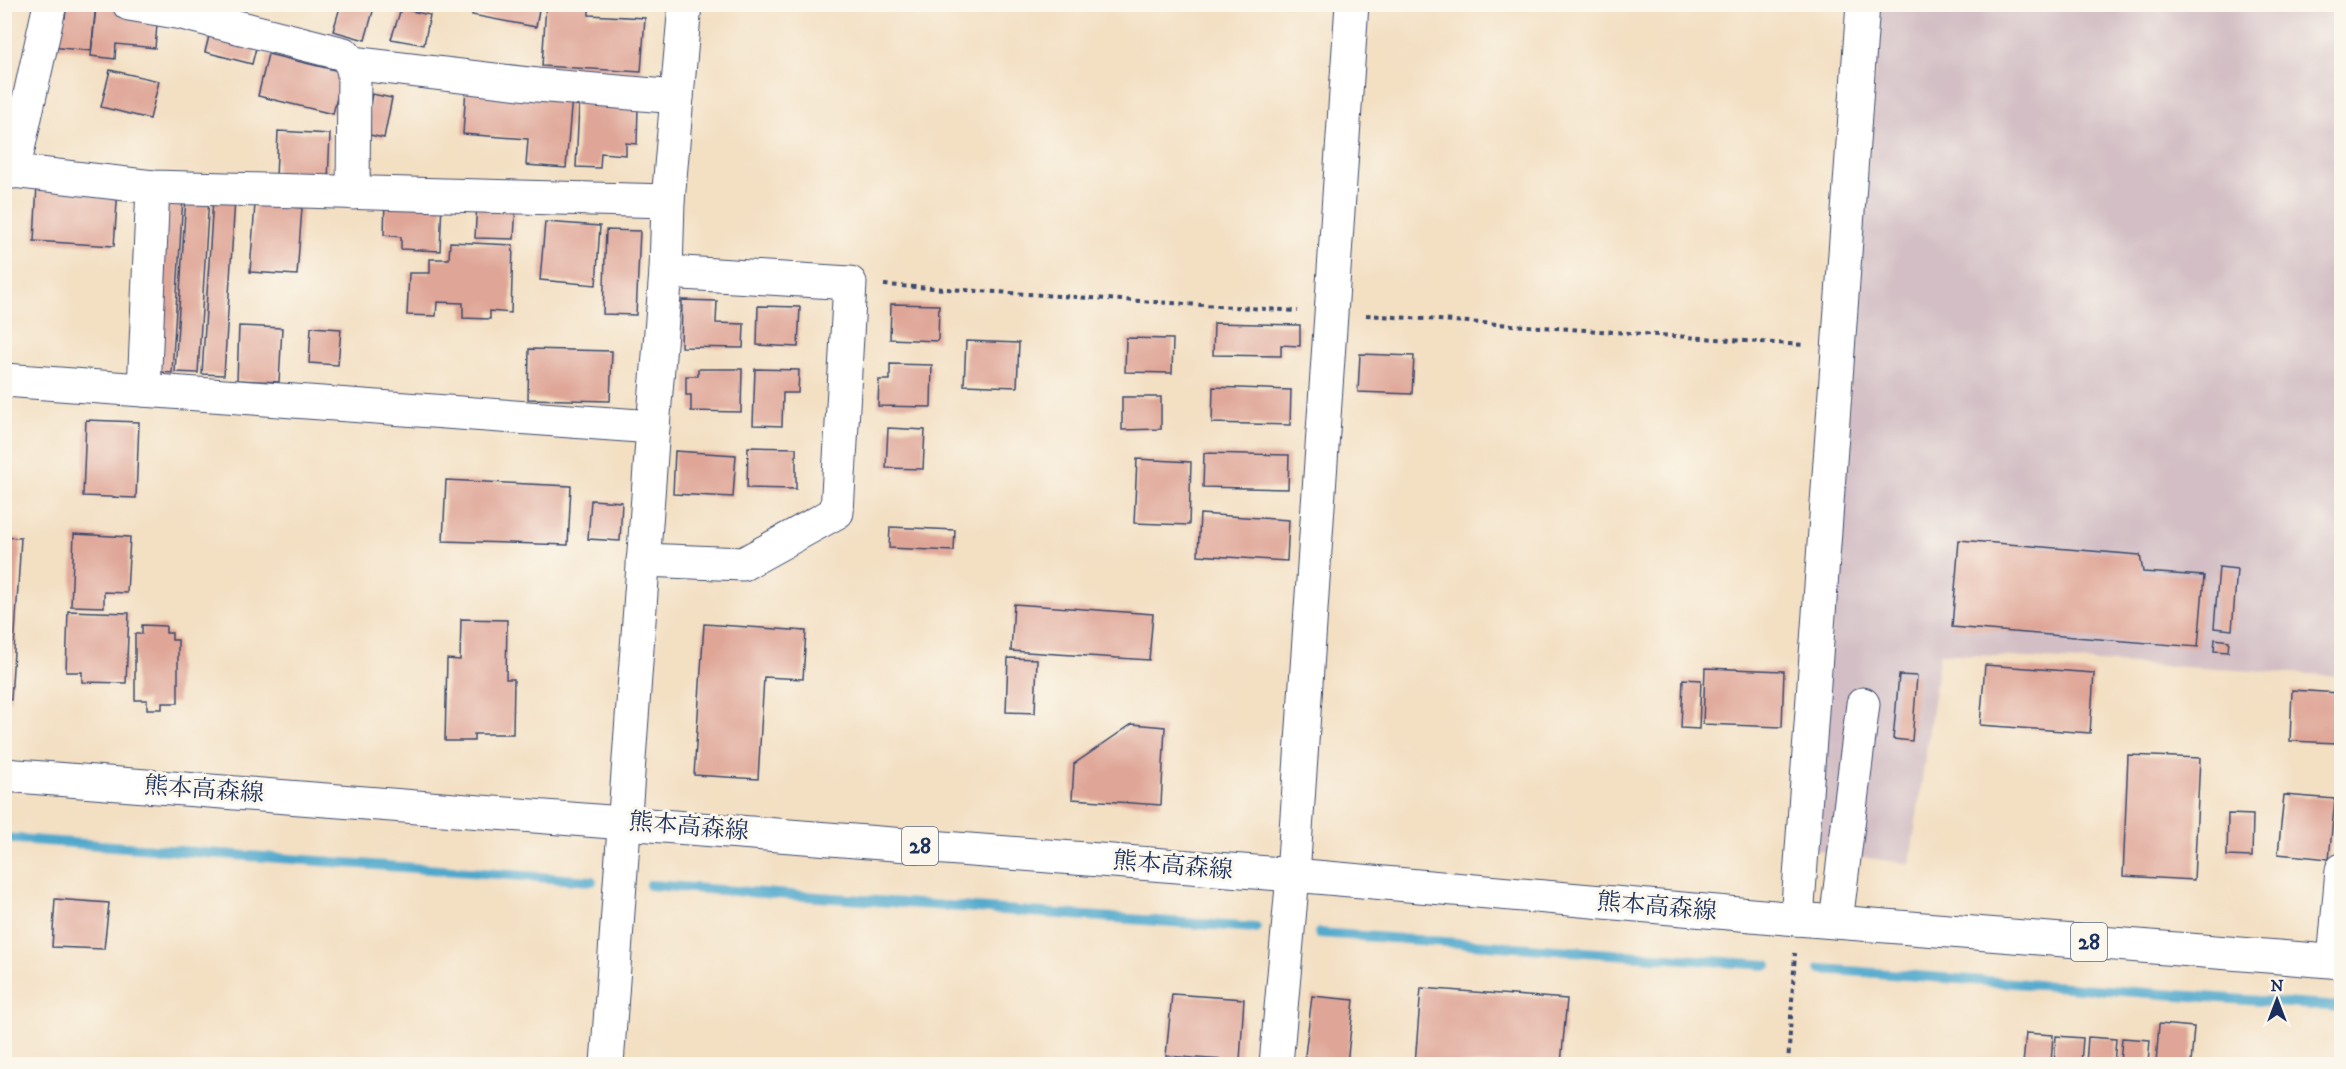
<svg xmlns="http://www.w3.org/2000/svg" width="2346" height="1069" font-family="'IM FELL DW Pica','Noto Serif JP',serif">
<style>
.industrial{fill:#d2bec4}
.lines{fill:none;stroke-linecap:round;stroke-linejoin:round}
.stream{stroke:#4fa8cc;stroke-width:10}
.building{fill:#dfa697}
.minor-casing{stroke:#3b496d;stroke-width:35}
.major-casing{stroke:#3b496d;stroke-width:35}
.path{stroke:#3b496d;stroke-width:4;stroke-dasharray:4.5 4.5;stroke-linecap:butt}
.minor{stroke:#fff;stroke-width:33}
.major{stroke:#fff;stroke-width:33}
.labels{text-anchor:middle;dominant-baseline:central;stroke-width:6;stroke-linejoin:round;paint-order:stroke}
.shield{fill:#fbf7ec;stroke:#5e6b89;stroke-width:1.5}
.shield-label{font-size:22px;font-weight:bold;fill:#1b2f5e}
.street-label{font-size:24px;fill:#1b2f5e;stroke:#fbf7ec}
</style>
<rect width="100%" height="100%" fill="#fbf7ec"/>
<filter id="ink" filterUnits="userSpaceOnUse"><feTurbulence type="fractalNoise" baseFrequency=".0167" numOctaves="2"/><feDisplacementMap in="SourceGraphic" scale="12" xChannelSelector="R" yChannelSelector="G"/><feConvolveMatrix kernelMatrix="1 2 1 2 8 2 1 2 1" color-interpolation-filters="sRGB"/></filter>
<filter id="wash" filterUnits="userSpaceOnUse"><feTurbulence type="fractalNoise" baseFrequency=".008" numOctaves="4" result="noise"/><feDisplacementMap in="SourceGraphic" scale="24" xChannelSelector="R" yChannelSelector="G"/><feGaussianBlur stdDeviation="1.35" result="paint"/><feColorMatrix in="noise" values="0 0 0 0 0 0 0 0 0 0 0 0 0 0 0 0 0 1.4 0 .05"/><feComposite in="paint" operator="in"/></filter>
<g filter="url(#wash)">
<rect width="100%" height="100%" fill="#f3dfc2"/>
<!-- industrial -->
<polygon class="industrial" points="1880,5 2341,5 2341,676 1940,653 1910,864 1814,850"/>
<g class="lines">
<!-- stream -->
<g class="stream">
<polyline points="4,838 592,881"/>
<polyline points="650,885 1256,928"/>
<polyline points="1319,933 1767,965"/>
<polyline points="1820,969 2342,1007"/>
</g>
</g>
<g id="blocks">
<!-- building -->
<g class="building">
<polygon points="67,4 96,4 91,51 51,47 54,17 65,18"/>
<polygon points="341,4 375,4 365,40 333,31"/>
<polygon points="474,4 540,4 536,27 472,15"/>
<polygon points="546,4 589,4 589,15 645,18 641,72 542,66"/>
<polygon points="96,7 158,13 155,48 116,44 115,59 91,56"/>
<polygon points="401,9 430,15 424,45 391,39"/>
<polygon points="211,28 258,40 252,64 205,52"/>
<polygon points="268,54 343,72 333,114 258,96"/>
<polygon points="4,55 10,56 6,78 4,78"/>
<polygon points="110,70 159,81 150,119 101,107"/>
<polygon points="466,87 572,96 566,168 526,165 528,139 463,134"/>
<polygon points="372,94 392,98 384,138 365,134"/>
<polygon points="579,104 638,107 637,144 626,143 626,155 601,153 600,168 576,167"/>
<polygon points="278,131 330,134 328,181 276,178"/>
<polygon points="37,184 118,189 114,246 34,241"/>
<polygon points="161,195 183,197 172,373 149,371"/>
<polygon points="186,196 209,197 198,373 175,372"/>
<polygon points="213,198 235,199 224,375 202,374"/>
<polygon points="385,199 442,201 440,251 401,249 401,237 384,235"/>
<polygon points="477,202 516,203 514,239 475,238"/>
<polygon points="255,204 302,208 297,275 250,272"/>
<polygon points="545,222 600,226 596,285 540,280"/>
<polygon points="606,230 640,231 636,315 603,314"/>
<polygon points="450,242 513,245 511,313 490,311 490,319 463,318 463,303 437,302 436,316 407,315 409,273 430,273 430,259 449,259"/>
<polygon points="682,300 717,301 716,323 744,324 743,348 681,347"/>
<polygon points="891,304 939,305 938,341 890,339"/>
<polygon points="758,306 800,307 798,347 757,345"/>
<polygon points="1214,323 1300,325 1300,346 1281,345 1281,356 1213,355"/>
<polygon points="239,326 282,328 279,382 237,380"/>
<polygon points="311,327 341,329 338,365 309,363"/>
<polygon points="1126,338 1173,339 1172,373 1125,372"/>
<polygon points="966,341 1019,343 1017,387 964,385"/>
<polygon points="529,349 612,351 610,401 528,399"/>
<polygon points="1360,354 1414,356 1412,394 1358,392"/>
<polygon points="890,364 932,365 931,407 878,406 879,380 890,380"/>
<polygon points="698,369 742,369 741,412 691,411 691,395 686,395 686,376 698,376"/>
<polygon points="755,369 799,370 798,393 783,393 782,426 753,425"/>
<polygon points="1213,387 1291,390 1290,425 1212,423"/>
<polygon points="1122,397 1161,397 1161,429 1122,430"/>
<polygon points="86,420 139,422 136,498 83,496"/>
<polygon points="888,428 925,430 923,469 886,468"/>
<polygon points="748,447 796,448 796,489 747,488"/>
<polygon points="675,451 736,455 733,497 673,494"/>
<polygon points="1204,453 1289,455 1288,489 1203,487"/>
<polygon points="1137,459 1191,462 1189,525 1134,523"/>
<polygon points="446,480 571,486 568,545 443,541"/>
<polygon points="591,500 622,502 620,541 588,539"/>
<polygon points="1200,514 1289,520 1287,561 1198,555"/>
<polygon points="890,527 955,530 954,551 889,548"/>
<polygon points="74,534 130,537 127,593 104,592 104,607 71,606"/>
<polygon points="4,537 21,538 11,700 4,699"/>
<polygon points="1959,540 2140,555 2143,572 2204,576 2198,647 1952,627"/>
<polygon points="2219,567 2237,569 2232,630 2214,628"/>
<polygon points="1014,604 1153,614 1149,660 1011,651"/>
<polygon points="68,611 129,613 126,683 82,682 82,672 66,672"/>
<polygon points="461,619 507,620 506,679 514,679 513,734 474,734 474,741 445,741 447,659 460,660"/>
<polygon points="704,624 806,631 803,679 764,677 758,779 694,775"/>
<polygon points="142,625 166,626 166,633 172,633 172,640 178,640 178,703 162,703 162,709 147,709 147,700 135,700 135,634 142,634"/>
<polygon points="2215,639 2229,641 2228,652 2214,651"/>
<polygon points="1008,658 1037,659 1035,713 1006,712"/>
<polygon points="1985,665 2094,673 2090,733 1980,725"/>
<polygon points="1705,668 1784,671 1782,727 1703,724"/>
<polygon points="1899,675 1917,676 1912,741 1893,739"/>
<polygon points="1683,679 1701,680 1699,729 1681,728"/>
<polygon points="2292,690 2339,693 2337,743 2290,741"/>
<polygon points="1132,724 1165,727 1161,805 1072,799 1074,764"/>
<polygon points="2128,755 2200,758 2194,880 2123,876"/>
<polygon points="2284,795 2335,799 2329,859 2278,854"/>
<polygon points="2228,814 2253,815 2252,857 2227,856"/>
<polygon points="55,899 109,903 104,949 52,947"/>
<polygon points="1421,988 1567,999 1561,1064 1415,1064"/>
<polygon points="1172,994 1244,999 1240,1061 1166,1056"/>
<polygon points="1312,996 1354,1000 1347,1064 1304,1064"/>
<polygon points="2159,1024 2194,1027 2191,1064 2156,1064"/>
<polygon points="2026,1033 2053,1035 2051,1064 2023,1064"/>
<polygon points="2056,1036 2083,1038 2081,1064 2054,1064"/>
<polygon points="2088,1037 2116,1039 2114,1064 2086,1064"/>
<polygon points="2122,1038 2150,1040 2148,1064 2120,1064"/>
</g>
</g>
</g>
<g filter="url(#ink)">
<use href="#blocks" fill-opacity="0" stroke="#3b496d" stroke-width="1.5"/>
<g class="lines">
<defs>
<g id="minor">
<polyline points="129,4 182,13 344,54 351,63 354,73 353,193"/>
<polyline points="351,63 537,85 677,97"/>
<polyline points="4,170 153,187 668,201"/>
<polyline points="13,172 50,4"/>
<polyline points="4,380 653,427"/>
<polyline points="144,390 153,187"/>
<polyline points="643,560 743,564 837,512 850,283 666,272"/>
<polyline points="1797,919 1863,4"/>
<polyline points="1836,922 1863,704"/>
<polyline points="2334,961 2342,870"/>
<polyline points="607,1064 653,427 666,272 668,201 685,4"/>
<polyline points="1276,1064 1293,875 1352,4"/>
</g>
<polyline id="major" points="4,775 1293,875 1797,919 2342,962"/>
</defs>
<!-- minor casing -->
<use href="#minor" class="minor-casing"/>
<!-- major casing -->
<use href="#major" class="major-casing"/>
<!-- path -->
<g class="path">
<polyline points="884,285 1298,311"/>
<polyline points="1366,315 1804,345"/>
<polyline points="1788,1064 1795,953"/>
</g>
<!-- minor -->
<use href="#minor" class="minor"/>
<!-- major -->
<use href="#major" class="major"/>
</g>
</g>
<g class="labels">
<!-- shield labels -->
<g class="shield">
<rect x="902" y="827" width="36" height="38" rx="4.5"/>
<rect x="2071" y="923" width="36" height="38" rx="4.5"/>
</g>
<g class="shield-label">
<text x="920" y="846">28</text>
<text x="2089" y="942">28</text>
</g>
<!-- street labels -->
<g class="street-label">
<text transform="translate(204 790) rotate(4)">熊本高森線</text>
<text transform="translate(689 827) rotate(5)">熊本高森線</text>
<text transform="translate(1173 866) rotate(5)">熊本高森線</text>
<text transform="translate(1657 907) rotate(5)">熊本高森線</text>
</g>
</g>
<!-- margin -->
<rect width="2346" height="1069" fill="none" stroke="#fbf7ec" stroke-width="24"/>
<!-- north arrow -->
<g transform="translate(2277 1000)" stroke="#fbf7ec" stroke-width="4.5" paint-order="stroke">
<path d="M0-4.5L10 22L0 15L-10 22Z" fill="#1b2f5e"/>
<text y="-9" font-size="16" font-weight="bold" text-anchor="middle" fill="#1b2f5e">N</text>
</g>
</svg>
